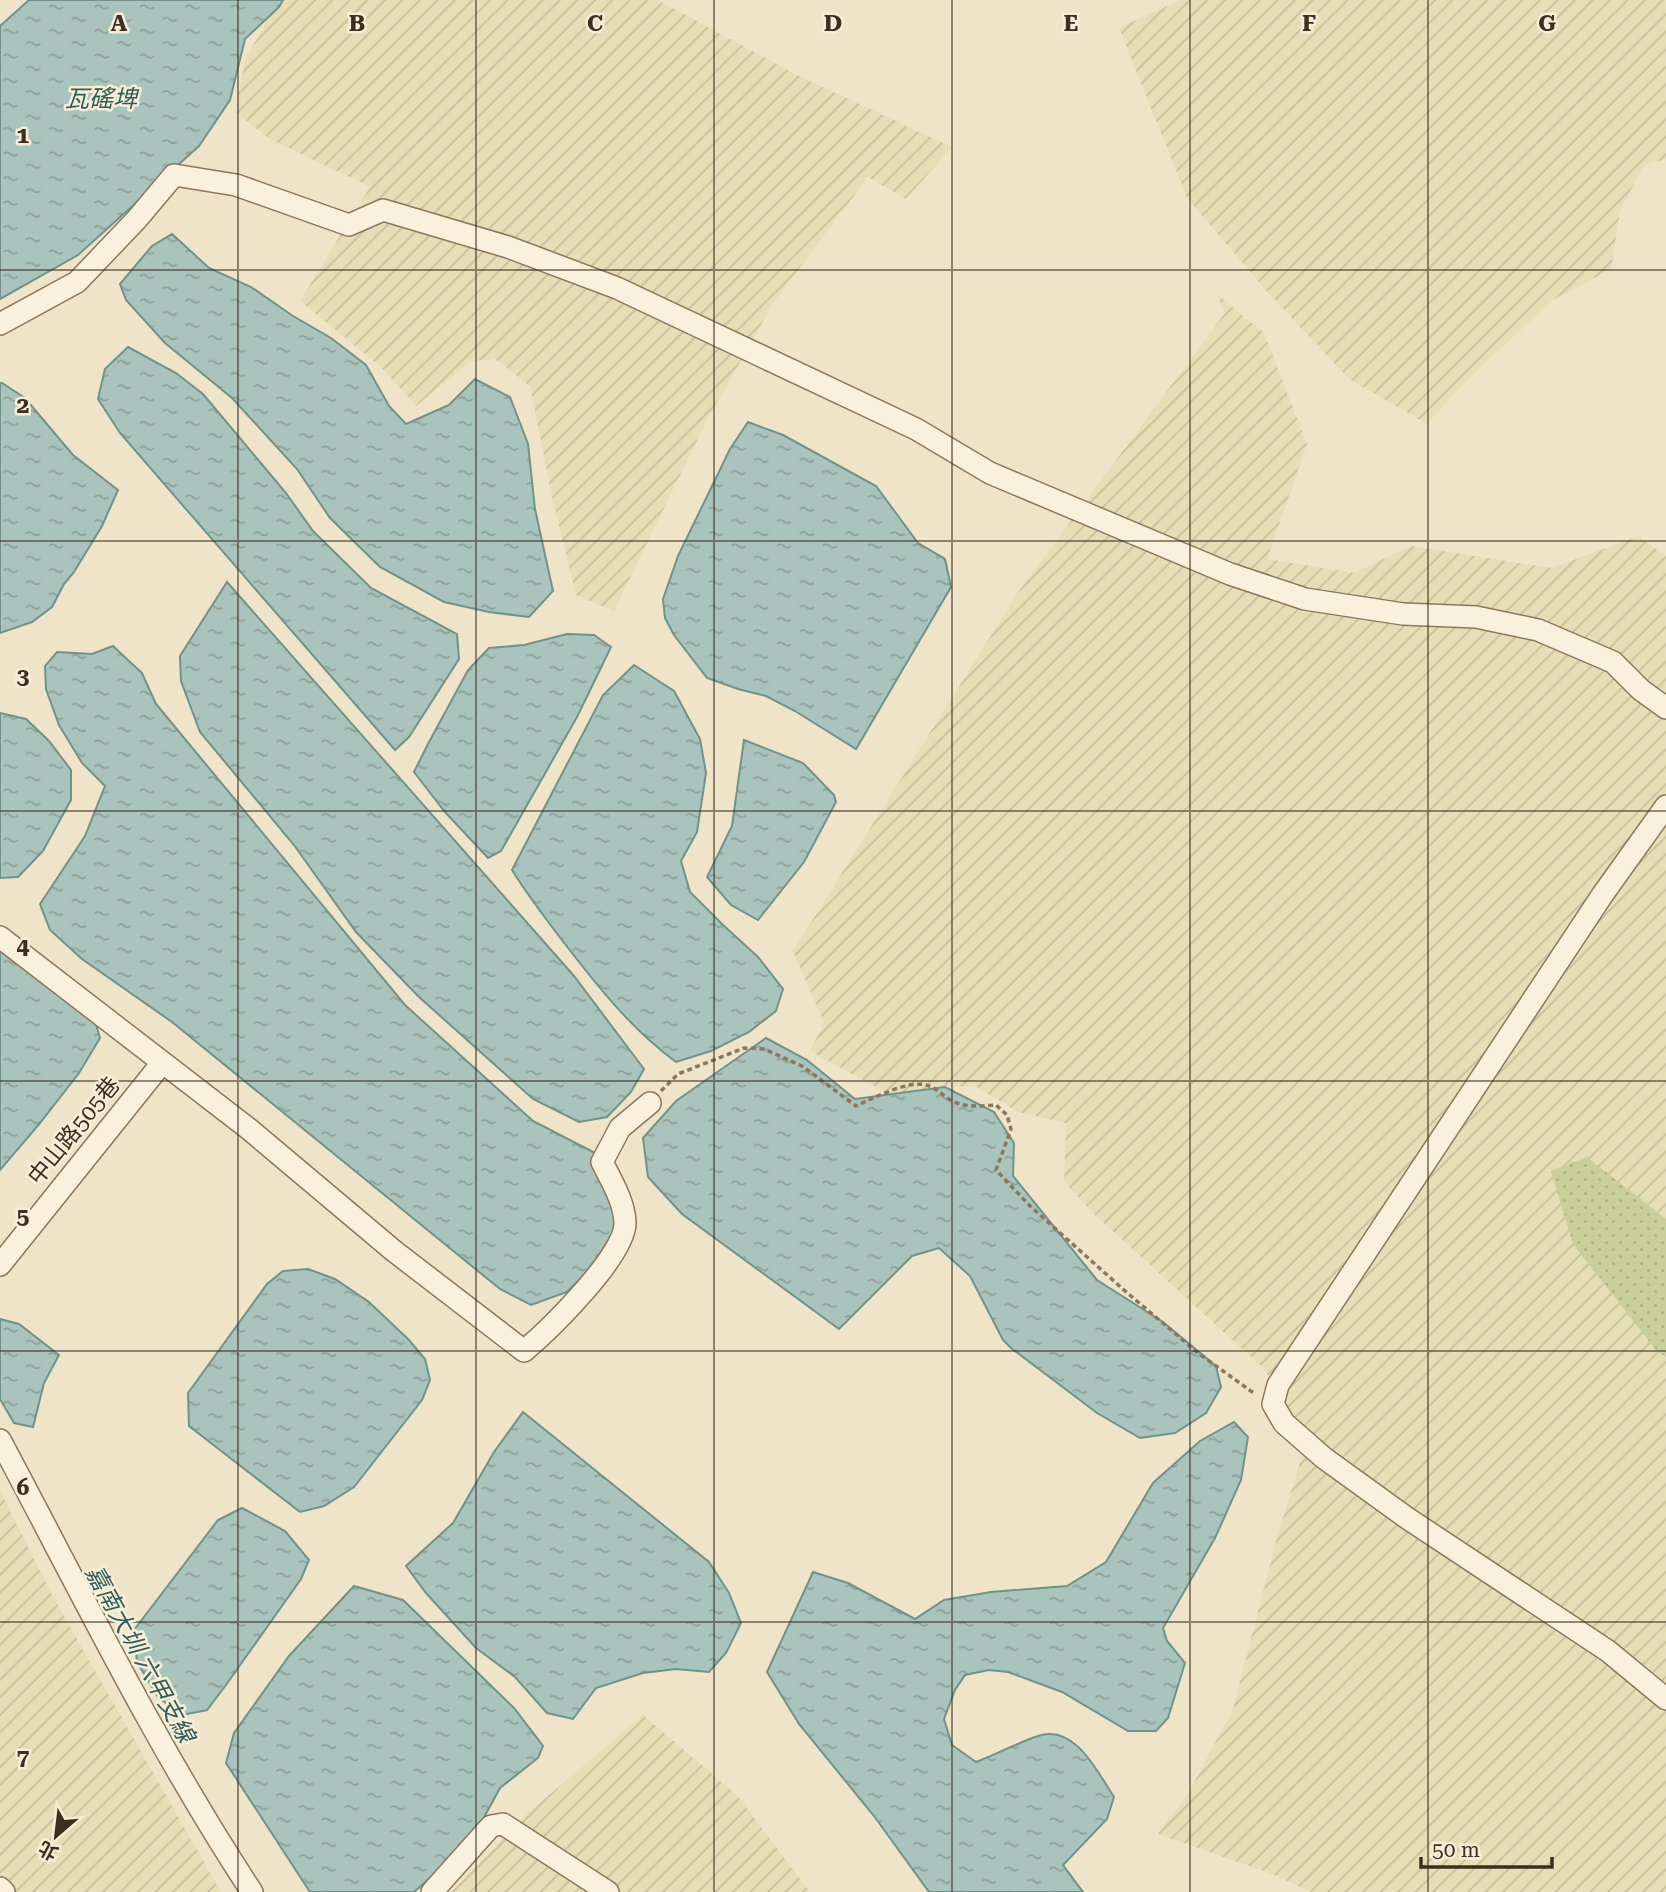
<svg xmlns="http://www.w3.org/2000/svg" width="1666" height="1892" font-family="'Roboto Serif','Noto Sans TC',serif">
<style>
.farmland{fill:url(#farmland-furrows)}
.grass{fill:url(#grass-dots)}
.water{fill:url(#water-ripples);stroke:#6f938a;stroke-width:2}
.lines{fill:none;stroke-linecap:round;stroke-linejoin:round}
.minor-casing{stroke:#8d765c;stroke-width:24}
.path{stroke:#8d765c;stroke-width:3.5;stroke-dasharray:5 3.5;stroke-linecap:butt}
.minor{stroke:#faf1dc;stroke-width:21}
.grid{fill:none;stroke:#3d2e20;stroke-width:2;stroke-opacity:0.55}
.labels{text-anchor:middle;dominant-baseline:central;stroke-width:5;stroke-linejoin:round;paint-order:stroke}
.street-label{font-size:23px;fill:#3d2e20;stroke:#f7eed8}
.water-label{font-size:24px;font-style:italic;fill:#2f5d5a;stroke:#f7eed8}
.grid-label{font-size:23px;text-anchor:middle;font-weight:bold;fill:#3d2e20;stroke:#f7eed8;stroke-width:5;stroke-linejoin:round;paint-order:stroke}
</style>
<defs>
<pattern id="farmland-furrows" width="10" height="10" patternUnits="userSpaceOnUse" patternTransform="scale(1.75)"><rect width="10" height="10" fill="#e6deb5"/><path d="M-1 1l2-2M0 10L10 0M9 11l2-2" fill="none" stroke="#c6bf9b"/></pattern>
<pattern id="grass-dots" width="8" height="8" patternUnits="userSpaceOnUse" patternTransform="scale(1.75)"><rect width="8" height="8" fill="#c9cf9b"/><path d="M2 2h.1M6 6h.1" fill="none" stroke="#aeb285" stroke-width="1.8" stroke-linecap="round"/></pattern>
<pattern id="water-ripples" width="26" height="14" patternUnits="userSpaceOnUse" patternTransform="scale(1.75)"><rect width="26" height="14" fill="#a9c4bc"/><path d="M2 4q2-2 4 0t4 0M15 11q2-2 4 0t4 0" fill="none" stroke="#8ba098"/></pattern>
</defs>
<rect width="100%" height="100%" fill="#f0e4c8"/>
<!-- farmland -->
<g class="farmland">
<polygon points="278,0 658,0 799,76 952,147 906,199 868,177 774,302 706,422 614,611 576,595 552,497 530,386 495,359 471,361 416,406 382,368 300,301 370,187 268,138 235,112 245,60"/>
<polygon points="1180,0 1666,0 1666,159 1644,165 1620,211 1611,269 1553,300 1468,379 1427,424 1349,379 1272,297 1187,198 1119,28"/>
<polygon points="1217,294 1264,333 1307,444 1267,559 1354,573 1411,546 1552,568 1639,536 1666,557 1666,1219 1587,1158 1656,1350 1666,1357 1666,1892 1311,1892 1275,1875 1158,1834 1188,1794 1233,1709 1277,1537 1308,1437 1263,1368 1096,1216 1064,1182 1066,1123 1018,1112 977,1087 946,1086 902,1101 810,1051 824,1023 793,951 1019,591 1225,313"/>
<polygon points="0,1491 52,1595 221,1892 0,1892"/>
<polygon points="643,1715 737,1795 810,1892 451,1892 528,1813"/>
</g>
<!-- grass -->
<polygon class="grass" points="1587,1157 1666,1219 1666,1357 1656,1350 1573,1244 1551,1171"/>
<!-- water -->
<g class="water">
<polygon points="29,0 283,0 279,7 245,39 230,100 199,146 78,255 0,299 0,26"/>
<polygon points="172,234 209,268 251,287 293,316 331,338 366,365 389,406 406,424 449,405 475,379 510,397 528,444 535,509 553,591 529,617 489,612 444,602 380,567 330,518 297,469 232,398 165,343 126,300 120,284 152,246"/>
<polygon points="128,347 176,373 203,394 286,493 313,531 371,588 457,634 459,659 409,737 395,750 120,433 98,399 105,369"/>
<polygon points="0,383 2,383 25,398 73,455 118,490 102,526 74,572 64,584 52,607 32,622 0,633"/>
<polygon points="748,422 783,435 876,486 918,543 945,559 951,587 856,749 795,711 766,696 738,689 707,678 674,635 665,618 663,599 678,556 730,449"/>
<polygon points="227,582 574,976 644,1069 631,1092 607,1117 579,1122 533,1099 419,997 356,932 294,845 200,732 181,681 180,656"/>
<polygon points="567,634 594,635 611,647 577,717 501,851 488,858 445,812 414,772 428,744 468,670 489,648 524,645"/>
<polygon points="113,646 142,673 156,704 405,1005 533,1121 605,1158 629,1198 615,1245 567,1292 531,1305 500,1289 172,1022 82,959 50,930 40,904 85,836 105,786 82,763 59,725 46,689 45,666 57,652 92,654"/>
<path d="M634 665 674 691 700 739 706 773 697 832 681 861 690 892 722 924 758 957 783 989 776 1011 749 1032 711 1051 676 1062C634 1031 603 993 572 953 551 926 530 899 512 870L603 695Z"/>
<polygon points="0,713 26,719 49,741 71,770 71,800 43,851 18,877 0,878"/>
<polygon points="744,740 803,763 834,795 836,802 804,862 758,920 731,905 707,877 732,826"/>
<polygon points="0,951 95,1021 100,1038 79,1073 40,1123 0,1170"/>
<polygon points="766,1038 807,1060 855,1099 945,1087 994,1112 1014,1143 1013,1176 1097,1280 1163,1322 1216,1366 1221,1387 1206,1413 1175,1433 1140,1438 1097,1413 1011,1348 1003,1340 970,1276 939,1248 912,1256 839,1329 682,1214 648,1177 643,1138 676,1101"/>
<polygon points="308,1269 335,1279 369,1302 409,1340 425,1359 430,1380 422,1400 354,1487 324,1506 300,1512 189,1426 188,1393 267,1284 283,1271"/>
<polygon points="0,1319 19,1324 59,1355 44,1383 33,1427 14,1423 0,1399"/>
<polygon points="523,1412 709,1562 729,1593 741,1623 726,1653 709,1672 676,1669 643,1673 596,1688 573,1719 547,1713 515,1677 476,1648 426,1593 406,1566 453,1523 494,1452"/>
<path d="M1234 1422 1248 1437 1241 1480 1215 1538 1163 1628 1167 1641 1185 1663 1168 1718 1156 1731H1128L1062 1692 1008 1672 989 1670 965 1675 955 1690 944 1719 952 1745 976 1762C997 1754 1017 1743 1038 1736 1075 1724 1097 1771 1114 1797L1107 1819 1063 1865 1083 1892H929L874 1816 799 1724 767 1672 813 1572 848 1583 915 1619 944 1600 991 1592 1067 1586 1106 1562 1153 1483 1200 1441Z"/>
<polygon points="242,1508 285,1531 309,1560 301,1579 226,1685 207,1710 182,1715 158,1697 137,1662 134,1630 218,1520"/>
<polygon points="354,1586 403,1600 514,1708 543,1746 538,1758 500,1788 470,1843 414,1892 310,1892 226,1763 234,1733 289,1656"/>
</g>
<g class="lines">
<defs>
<g id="minor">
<polyline points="0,324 77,282 137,219 174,175 236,185 349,225 383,210 508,247 617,288 916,429 990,473 1230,574 1305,599 1403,614 1476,617 1538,630 1613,662 1641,690 1666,708"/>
<polyline points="1666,806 1603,894 1278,1385 1273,1404 1284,1423 1324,1458 1407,1518 1608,1651 1666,1699"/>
<path d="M0 937 249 1129 394 1251 524 1351C549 1330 627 1254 625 1222 624 1201 611 1180 602 1162L620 1128 650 1103"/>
<polyline points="0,1265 162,1063"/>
<path d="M0 1440C81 1592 157 1748 252 1892"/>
<polyline points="0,1888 4,1892"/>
<polyline points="432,1892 491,1826 503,1824 608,1892"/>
</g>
</defs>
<!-- minor casing -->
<use href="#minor" class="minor-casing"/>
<!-- path -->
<path class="path" d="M661 1091 678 1074 744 1048 764 1049 802 1066 856 1106C873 1098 912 1078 929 1086 938 1089 944 1097 952 1101 966 1108 982 1106 996 1105L1007 1115 1011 1129 996 1170 1030 1206 1124 1290 1198 1353 1255 1394"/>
<!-- minor -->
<use href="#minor" class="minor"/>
</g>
<!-- grid -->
<path class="grid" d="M238 0V1892M476 0V1892M714 0V1892M952 0V1892M1190 0V1892M1428 0V1892M0 270H1666M0 541H1666M0 811H1666M0 1081H1666M0 1351H1666M0 1622H1666"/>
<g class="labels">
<!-- street labels -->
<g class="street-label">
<text transform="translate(74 1131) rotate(-51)">中山路505巷</text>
</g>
<!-- water labels -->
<g class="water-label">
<text x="101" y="99">瓦磘埤</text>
<text transform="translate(140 1654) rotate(61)">嘉南大圳 六甲支線</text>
</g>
</g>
<g class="grid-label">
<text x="119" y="31">A</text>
<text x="357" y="31">B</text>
<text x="595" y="31">C</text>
<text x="833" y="31">D</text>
<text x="1071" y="31">E</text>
<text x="1309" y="31">F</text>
<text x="1547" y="31">G</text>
<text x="23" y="143">1</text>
<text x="23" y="413">2</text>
<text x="23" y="684">3</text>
<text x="23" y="954">4</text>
<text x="23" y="1224">5</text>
<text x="23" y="1495">6</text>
<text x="23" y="1765">7</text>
</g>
<!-- north arrow -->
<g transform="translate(56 1836) rotate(208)" stroke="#f7eed8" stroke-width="5" paint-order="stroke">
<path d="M0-5L12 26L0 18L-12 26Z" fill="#3d2e20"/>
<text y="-10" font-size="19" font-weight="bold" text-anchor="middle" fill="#3d2e20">北</text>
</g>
<!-- scale -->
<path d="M1421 1857v10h131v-10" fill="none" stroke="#3d2e20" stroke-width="3.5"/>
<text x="1432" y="1857" font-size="21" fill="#3d2e20" stroke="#f7eed8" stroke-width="5" paint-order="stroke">50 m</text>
</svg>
